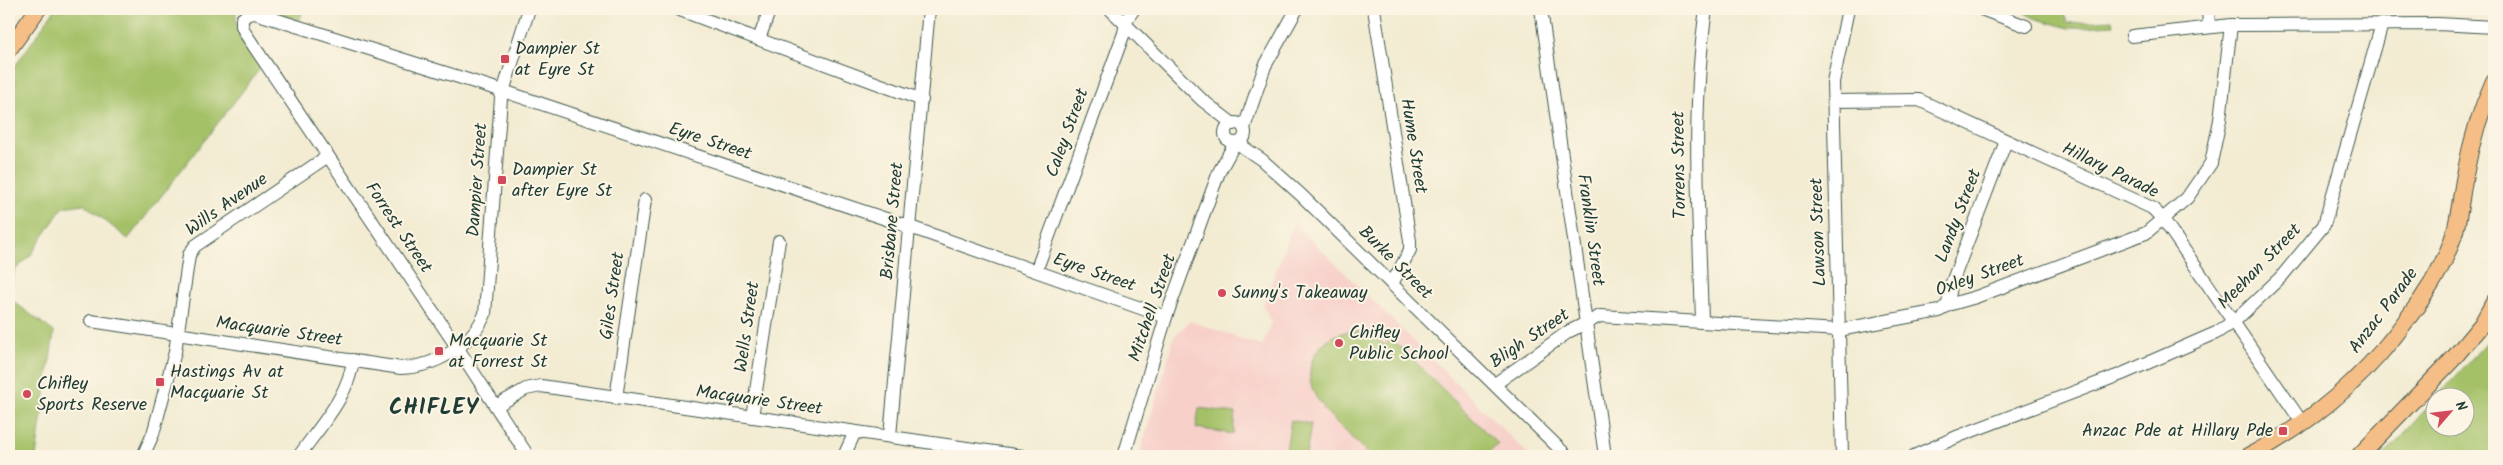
<svg xmlns="http://www.w3.org/2000/svg" width="2503" height="465" font-family="Kalam,sans-serif">
<style>
.built{fill:#f7d0ca}
.green{fill:#a4c168;stroke:#627f4e}
.lines{fill:none;stroke-linecap:round;stroke-linejoin:round}
.minor-casing{stroke:#3f574c;stroke-width:14}
.major-casing{stroke:#3f574c;stroke-width:18}
.minor{stroke:#fff;stroke-width:12}
.major{stroke:#f6be87;stroke-width:16}
.poi-dot{fill:#d1495b;stroke:#fcf5e5;stroke-width:2}
.labels{text-anchor:middle;dominant-baseline:central;stroke-width:4;stroke-linejoin:round;paint-order:stroke}
.poi-label{font-size:18px;fill:#1f3d34;stroke:#fcf5e5;text-anchor:start}
.street-label{font-size:18px;fill:#1f3d34;stroke:#fcf5e5}
.district-label{font-size:22px;font-weight:bold;letter-spacing:1px;fill:#1f3d34;stroke:#fcf5e5}
</style>
<rect width="100%" height="100%" fill="#fcf5e5"/>
<filter id="ink" filterUnits="userSpaceOnUse"><feTurbulence type="fractalNoise" baseFrequency=".02" numOctaves="2"/><feDisplacementMap in="SourceGraphic" scale="10" xChannelSelector="R" yChannelSelector="G"/><feConvolveMatrix kernelMatrix="1 2 1 2 8 2 1 2 1" color-interpolation-filters="sRGB"/></filter>
<filter id="wash" filterUnits="userSpaceOnUse"><feTurbulence type="fractalNoise" baseFrequency=".0096" numOctaves="4" result="noise"/><feDisplacementMap in="SourceGraphic" scale="20" xChannelSelector="R" yChannelSelector="G"/><feGaussianBlur stdDeviation="1.12" result="paint"/><feColorMatrix in="noise" values="0 0 0 0 0 0 0 0 0 0 0 0 0 0 0 0 0 1.4 0 .05"/><feComposite in="paint" operator="in"/></filter>
<g filter="url(#wash)">
<rect width="100%" height="100%" fill="#f3ecd3"/>
<!-- built -->
<polygon class="built" points="1294,223 1530,456 1139,456 1174,337 1190,321 1262,346 1271,323 1263,305"/>
<!-- green -->
<g class="green">
<path d="M55 9H238C228 22 254 54 262 66L128 239 84 204 63 207 30 256 15 270 9 296V75Z"/>
<polygon points="261,9 304,9 299,20"/>
<polygon points="2026,9 2061,9 2068,23 2112,20 2113,25 2068,28 2034,18 2025,13"/>
<polygon points="9,298 54,332 36,456 9,456"/>
<path d="M1351 331 1366 333 1385 345 1392 339 1498 444 1486 456H1370L1323 409 1324 407C1296 379 1312 336 1351 331Z"/>
<polygon points="2494,334 2494,456 2384,456 2435,399 2436,428 2466,428 2466,398 2437,397"/>
<polygon points="1199,408 1235,413 1233,434 1196,428"/>
<polygon points="1291,420 1311,424 1306,456 1285,456"/>
</g>
</g>
<g filter="url(#ink)">
<g class="lines">
<defs>
<g id="minor">
<polyline points="677,9 922,100"/>
<polyline points="1110,9 1202,100 1233,124"/>
<polyline points="1374,9 1410,241 1410,250 1392,284"/>
<polyline points="1541,9 1605,456"/>
<polyline points="1981,9 2026,26"/>
<polyline points="2208,9 2209,27"/>
<polyline points="2132,36 2231,25 2438,24 2494,27"/>
<polyline points="759,39 770,9"/>
<polyline points="1834,101 1919,100 2152,208 2163,219 2303,424"/>
<circle cx="1235" cy="133" r="10"/>
<polyline points="1244,128 1265,66 1297,9"/>
<polyline points="1237,143 1262,160 1301,195 1567,456"/>
<polyline points="1036,271 1124,33 1127,19 1134,9"/>
<polyline points="1948,305 1951,285 2006,141"/>
<path d="M91 321 401 368C435 367 471 346 485 314L501 98 529 9"/>
<path d="M1702 321C1699 216 1691 113 1706 9"/>
<polyline points="1495,384 1568,332 1600,316 1839,330 1939,311 1948,305 1976,297 2146,233 2187,198 2211,163 2220,120 2231,25"/>
<polyline points="616,398 645,200"/>
<polyline points="496,406 526,389 541,386 1022,456"/>
<polyline points="752,417 779,241"/>
<polyline points="890,436 929,9"/>
<polyline points="143,456 153,434 175,352 189,255 195,246 328,156"/>
<path d="M299 456C319 427 349 396 353 360"/>
<polyline points="528,456 457,347 245,33 242,26 242,19 248,14 255,13 503,91 910,227 1166,317"/>
<polyline points="844,456 855,432"/>
<polyline points="1124,456 1166,317 1219,172 1235,143"/>
<polyline points="1842,456 1833,82 1848,9"/>
<polyline points="1914,456 1959,436 2122,374 2216,333 2237,319 2282,276 2324,225 2382,24"/>
</g>
<g id="major">
<polyline points="9,49 38,9"/>
<path d="M2249 456C2313 422 2366 377 2408 318 2428 292 2446 263 2455 231 2460 213 2461 194 2465 175 2471 142 2480 111 2494 81"/>
<polyline points="2359,456 2452,360 2482,324 2494,302"/>
</g>
</defs>
<!-- minor casing -->
<use href="#minor" class="minor-casing"/>
<!-- major casing -->
<use href="#major" class="major-casing"/>
<!-- minor -->
<use href="#minor" class="minor"/>
<!-- major -->
<use href="#major" class="major"/>
</g>
</g>
<!-- markers -->
<g class="poi-dot">
<rect x="500" y="54" width="10" height="10" rx="2.5"/>
<rect x="497" y="175" width="10" height="10" rx="2.5"/>
<circle cx="1222" cy="293" r="5"/>
<circle cx="1339" cy="343" r="5"/>
<rect x="434" y="346" width="10" height="10" rx="2.5"/>
<rect x="155" y="377" width="10" height="10" rx="2.5"/>
<circle cx="27" cy="394" r="5"/>
<rect x="2278" y="426" width="10" height="10" rx="2.5"/>
</g>
<g class="labels">
<!-- poi labels -->
<g class="poi-label">
<text x="515" y="49">Dampier St<tspan x="515" dy="21">at Eyre St</tspan></text>
<text x="512" y="170">Dampier St<tspan x="512" dy="21">after Eyre St</tspan></text>
<text x="1232" y="293">Sunny's Takeaway</text>
<text x="1349" y="333">Chifley<tspan x="1349" dy="21">Public School</tspan></text>
<text x="449" y="341">Macquarie St<tspan x="449" dy="21">at Forrest St</tspan></text>
<text x="170" y="372">Hastings Av at<tspan x="170" dy="21">Macquarie St</tspan></text>
<text x="37" y="384">Chifley<tspan x="37" dy="21">Sports Reserve</tspan></text>
<text x="2273" y="431" text-anchor="end">Anzac Pde at Hillary Pde</text>
</g>
<!-- street labels -->
<g class="street-label">
<text transform="translate(1068 133) rotate(-70)">Caley Street</text>
<text transform="translate(710 142) rotate(18)">Eyre Street</text>
<text transform="translate(1413 146) rotate(81)">Hume Street</text>
<text transform="translate(1680 165) rotate(-91)">Torrens Street</text>
<text transform="translate(2110 171) rotate(26)">Hillary Parade</text>
<text transform="translate(478 180) rotate(-86)">Dampier Street</text>
<text transform="translate(227 205) rotate(-35)">Wills Avenue</text>
<text transform="translate(1959 216) rotate(-69)">Landy Street</text>
<text transform="translate(893 221) rotate(-85)">Brisbane Street</text>
<text transform="translate(398 228) rotate(56)">Forrest Street</text>
<text transform="translate(1590 230) rotate(82)">Franklin Street</text>
<text transform="translate(1819 232) rotate(-92)">Lawson Street</text>
<text transform="translate(1395 263) rotate(45)">Burke Street</text>
<text transform="translate(2260 267) rotate(-46)">Meehan Street</text>
<text transform="translate(1094 273) rotate(19)">Eyre Street</text>
<text transform="translate(1980 276) rotate(-20)">Oxley Street</text>
<text transform="translate(613 296) rotate(-82)">Giles Street</text>
<text transform="translate(1153 308) rotate(-71)">Mitchell Street</text>
<text transform="translate(2384 311) rotate(-53)">Anzac Parade</text>
<text transform="translate(748 327) rotate(-82)">Wells Street</text>
<text transform="translate(279 332) rotate(8)">Macquarie Street</text>
<text transform="translate(1530 339) rotate(-34)">Bligh Street</text>
<text transform="translate(759 401) rotate(8)">Macquarie Street</text>
</g>
<!-- district labels -->
<g class="district-label">
<text x="434" y="408">CHIFLEY</text>
</g>
</g>
<!-- margin -->
<rect width="2503" height="465" fill="none" stroke="#fcf5e5" stroke-width="30"/>
<!-- north arrow -->
<g transform="translate(2450 412) rotate(62)"><circle r="24" fill="#fcf5e5" stroke="#a4ab9e"/>
<path d="M0-4L9 19L0 12L-9 19Z" fill="#d1495b"/>
<text y="-8" font-size="14" font-weight="bold" text-anchor="middle" fill="#1f3d34">N</text>
</g>
</svg>
